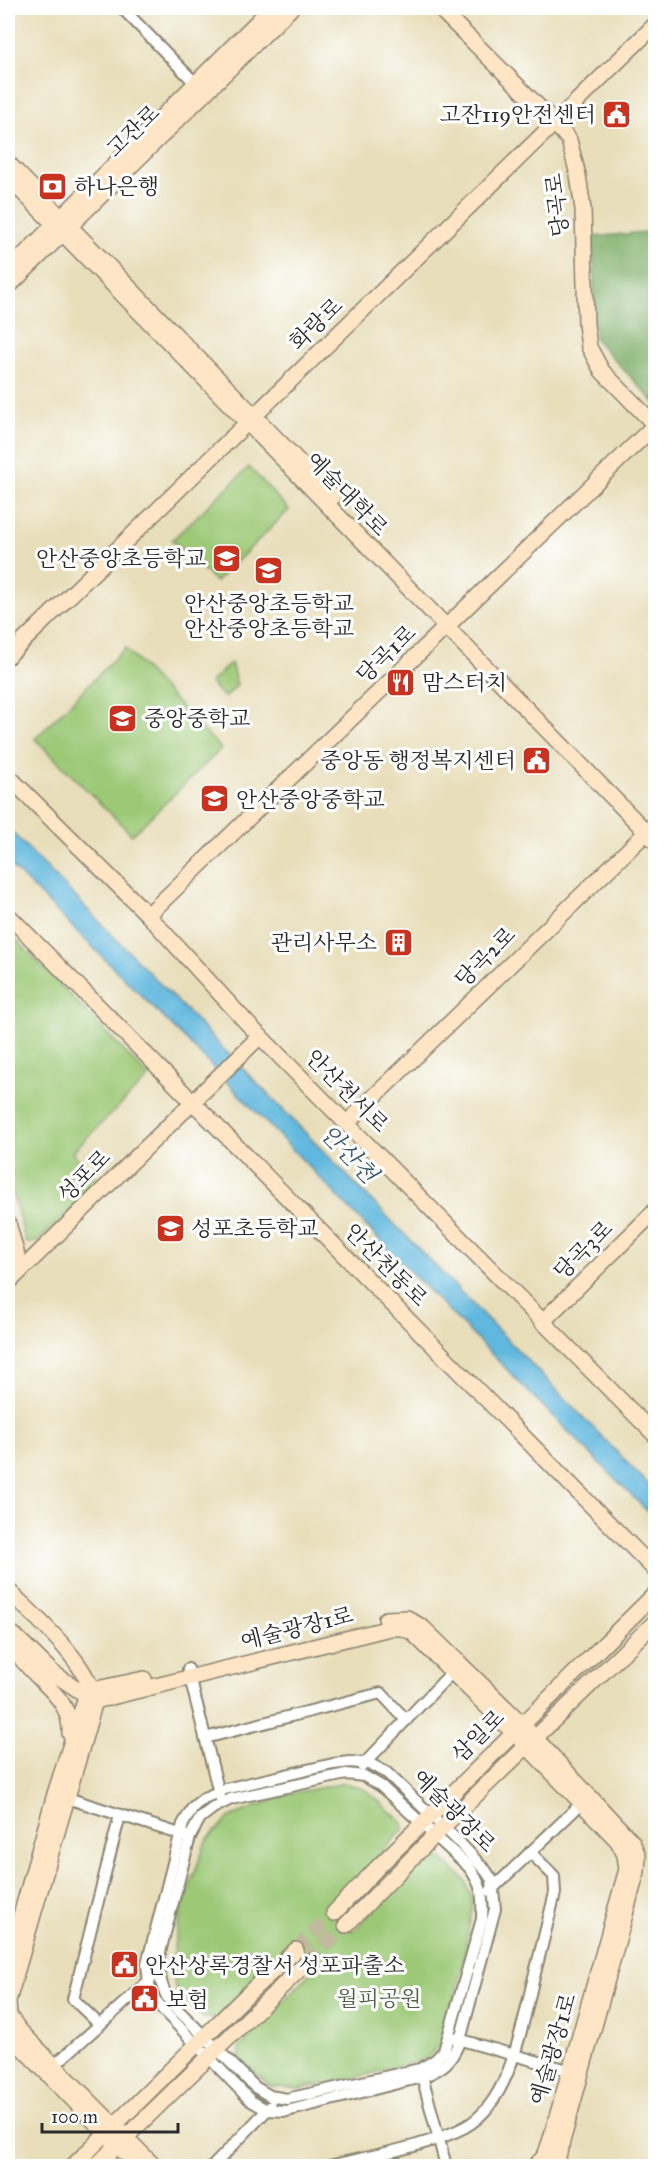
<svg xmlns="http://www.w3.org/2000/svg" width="663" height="2174" font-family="'IM FELL Great Primer','Noto Serif KR',serif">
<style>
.green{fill:#9dc977;stroke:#647a51;stroke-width:1.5}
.forest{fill:#7ead68;stroke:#546c4a;stroke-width:1.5}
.water{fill:#61b8de;stroke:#467284;stroke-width:1.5}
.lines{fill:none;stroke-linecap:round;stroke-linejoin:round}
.secondary-tunnel{stroke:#c2ba9d;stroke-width:15;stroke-dasharray:15 8;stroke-linecap:butt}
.street-casing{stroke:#8a8472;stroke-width:14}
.secondary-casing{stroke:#8a8472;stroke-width:18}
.street{stroke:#fff;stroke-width:10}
.secondary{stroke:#fde5c5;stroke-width:15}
.labels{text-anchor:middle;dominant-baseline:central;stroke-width:6;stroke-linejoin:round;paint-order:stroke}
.poi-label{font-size:22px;fill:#2b2b2b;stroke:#fff;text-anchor:start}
.street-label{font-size:22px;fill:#2b2b2b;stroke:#fff}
.park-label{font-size:22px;fill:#536246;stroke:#fff}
.water-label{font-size:24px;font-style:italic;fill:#3e5c6a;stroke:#fff}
</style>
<rect width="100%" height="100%" fill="#fff"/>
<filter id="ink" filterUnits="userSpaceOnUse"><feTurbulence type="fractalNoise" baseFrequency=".0167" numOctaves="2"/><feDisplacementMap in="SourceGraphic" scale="12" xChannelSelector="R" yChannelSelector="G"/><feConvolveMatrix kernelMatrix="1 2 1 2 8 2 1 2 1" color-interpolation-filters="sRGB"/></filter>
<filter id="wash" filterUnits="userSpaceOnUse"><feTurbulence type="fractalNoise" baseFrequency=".008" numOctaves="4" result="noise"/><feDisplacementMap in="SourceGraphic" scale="24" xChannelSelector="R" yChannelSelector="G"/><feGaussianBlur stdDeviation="1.35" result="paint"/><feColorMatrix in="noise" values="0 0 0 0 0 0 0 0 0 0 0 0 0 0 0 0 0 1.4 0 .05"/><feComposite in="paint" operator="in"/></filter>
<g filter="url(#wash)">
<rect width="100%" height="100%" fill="#e8deba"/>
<!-- green -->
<g class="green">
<polygon points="249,467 289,510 216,582 172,540"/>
<polygon points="125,648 221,749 132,835 35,739"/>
<polygon points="231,663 237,685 225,698 210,683"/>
<polygon points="8,931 149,1077 72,1152 99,1182 37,1242 26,1243 8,1177"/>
<polygon points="345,1783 366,1790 403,1823 404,1829 329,1909 353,1931 431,1855 436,1854 466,1881 473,1902 462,1970 441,2043 426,2059 358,2077 299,2089 270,2086 240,2059 239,2048 314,1969 290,1946 216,2018 203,2018 177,1994 170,1967 181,1910 206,1841 230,1817 288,1794"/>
</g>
<!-- forest -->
<polygon class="forest" points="655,231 655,403 595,339 593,237"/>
<!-- water -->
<polygon class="water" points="8,828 655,1491 655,1519 424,1286 202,1056 8,863"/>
</g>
<g filter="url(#ink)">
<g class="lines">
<!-- secondary-tunnel -->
<g class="secondary-tunnel">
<polyline points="296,1950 334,1913"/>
<polyline points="307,1962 346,1925"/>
</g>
<defs>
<g id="street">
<polyline points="123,9 200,88"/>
<polyline points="188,1669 220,1797"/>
<polyline points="205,1738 381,1693 406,1720"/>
<path d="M350 1762 370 1764 387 1773 457 1840 486 1871 492 1880 495 1909 460 2040C451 2062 444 2068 422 2077L287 2111 267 2110 251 2101 163 2010 150 1993 147 1964 183 1824 193 1807 204 1798 225 1789 333 1764Z"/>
<polyline points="362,1766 457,1667"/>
<path d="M346 1774 364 1776 381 1786 468 1866C483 1885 483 1896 482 1919L444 2051 435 2060 420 2069 287 2099 270 2096 255 2087 171 2003C161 1988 158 1975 159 1956L190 1837 200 1818 213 1808 231 1799Z"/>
<polyline points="61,1796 186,1836"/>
<polyline points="490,1891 585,1800"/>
<polyline points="100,2025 73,1999 120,1815"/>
<polyline points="454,2038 575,2072"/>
<polyline points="49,2070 151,1979"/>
<polyline points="421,2072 446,2166"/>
<polyline points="213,2166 271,2106"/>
<path d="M329 2166C370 2156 429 2146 465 2127 510 2103 522 2026 533 1981 540 1952 548 1922 555 1893L554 1876 530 1852"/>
</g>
<g id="secondary">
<polyline points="439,8 555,123 569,140 578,175 583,209 586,324 589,347 602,371 656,426"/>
<polyline points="8,163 333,497"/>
<polyline points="8,177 656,842"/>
<polyline points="8,271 271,8"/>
<polyline points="8,287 291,8"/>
<polyline points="8,656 656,24"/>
<polyline points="8,776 148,915 247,1023 656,1436"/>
<polyline points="8,915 656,1571"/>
<polyline points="148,915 655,425"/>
<polyline points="347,1123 656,823"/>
<polyline points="8,1223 21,1270"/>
<polyline points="8,1283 260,1036"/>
<polyline points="542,1322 656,1210"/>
<path d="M8 1590C35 1617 86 1660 94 1698"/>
<polyline points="386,1619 407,1618 423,1628 522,1724 632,1842 638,1856 637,1871 558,2156 550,2166"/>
<path d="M10 1632C13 1641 16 1650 21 1658 40 1684 72 1698 70 1734"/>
<polyline points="14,1635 53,1673 95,1701"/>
<polyline points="334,1913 377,1868 656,1593"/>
<polyline points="346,1925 444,1826 656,1621"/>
<polyline points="8,1962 55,1794 86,1697 92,1690 144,1679"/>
<polyline points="8,2033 138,2166"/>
<polyline points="73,2166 252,1990 296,1950"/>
<polyline points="96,2166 307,1962"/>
<polyline points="154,2166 20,2031 9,2016 8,2001 95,1701 390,1628 402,1628 412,1632 526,1745 618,1841 625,1855 627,1869 550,2142 545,2156 535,2166"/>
</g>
</defs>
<!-- street casing -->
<use href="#street" class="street-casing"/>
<!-- secondary casing -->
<use href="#secondary" class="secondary-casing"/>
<!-- street -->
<use href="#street" class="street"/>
<!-- secondary -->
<use href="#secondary" class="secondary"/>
</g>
</g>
<!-- icons -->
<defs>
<symbol id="civic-square" viewBox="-11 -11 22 22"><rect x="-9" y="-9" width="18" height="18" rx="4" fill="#c8321e" stroke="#fff"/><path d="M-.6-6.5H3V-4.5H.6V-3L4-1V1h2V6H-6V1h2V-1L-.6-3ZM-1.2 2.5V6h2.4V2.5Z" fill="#fff"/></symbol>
<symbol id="bank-square" viewBox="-11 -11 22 22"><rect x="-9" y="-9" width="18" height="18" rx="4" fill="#c8321e" stroke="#fff"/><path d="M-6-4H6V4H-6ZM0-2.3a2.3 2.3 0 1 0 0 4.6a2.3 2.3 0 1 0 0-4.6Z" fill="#fff"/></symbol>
<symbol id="school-square" viewBox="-11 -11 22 22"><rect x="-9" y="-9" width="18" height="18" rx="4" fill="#c8321e" stroke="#fff"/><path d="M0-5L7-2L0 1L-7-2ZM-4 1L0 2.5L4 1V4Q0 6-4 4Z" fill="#fff"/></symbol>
<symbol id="restaurant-square" viewBox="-11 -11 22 22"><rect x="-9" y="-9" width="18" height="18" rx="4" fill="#c8321e" stroke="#fff"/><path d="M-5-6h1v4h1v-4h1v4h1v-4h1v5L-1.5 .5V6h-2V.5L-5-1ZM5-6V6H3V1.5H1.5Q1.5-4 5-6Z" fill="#fff"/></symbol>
<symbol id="building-square" viewBox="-11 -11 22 22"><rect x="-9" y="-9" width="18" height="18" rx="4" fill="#c8321e" stroke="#fff"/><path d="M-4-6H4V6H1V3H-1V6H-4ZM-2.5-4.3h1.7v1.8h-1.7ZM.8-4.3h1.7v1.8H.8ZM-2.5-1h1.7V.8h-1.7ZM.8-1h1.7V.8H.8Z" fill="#fff"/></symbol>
</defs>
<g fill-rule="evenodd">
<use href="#civic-square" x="600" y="98" width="33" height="33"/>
<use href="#bank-square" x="36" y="170" width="33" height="33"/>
<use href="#school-square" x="210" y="542" width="33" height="33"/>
<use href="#school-square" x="252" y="554" width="33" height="33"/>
<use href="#restaurant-square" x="384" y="666" width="33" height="33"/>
<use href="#school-square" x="106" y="702" width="33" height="33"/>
<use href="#civic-square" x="520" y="744" width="33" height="33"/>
<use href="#school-square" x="198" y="782" width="33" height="33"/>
<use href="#building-square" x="382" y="926" width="33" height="33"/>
<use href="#school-square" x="154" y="1212" width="33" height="33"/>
<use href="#civic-square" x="108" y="1948" width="33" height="33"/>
<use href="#civic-square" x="128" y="1982" width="33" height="33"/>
</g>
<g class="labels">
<!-- poi labels -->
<g class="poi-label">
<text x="596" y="114" text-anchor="end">고잔119안전센터</text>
<text x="74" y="186">하나은행</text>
<text x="206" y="558" text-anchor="end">안산중앙초등학교</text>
<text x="269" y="603" text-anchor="middle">안산중앙초등학교<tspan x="269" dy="25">안산중앙초등학교</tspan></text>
<text x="422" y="682">맘스터치</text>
<text x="144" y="718">중앙중학교</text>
<text x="516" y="760" text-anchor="end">중앙동 행정복지센터</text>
<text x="236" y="799">안산중앙중학교</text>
<text x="377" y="942" text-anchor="end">관리사무소</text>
<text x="191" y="1228">성포초등학교</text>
<text x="145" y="1965">안산상록경찰서 성포파출소</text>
<text x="166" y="1999">보험</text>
</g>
<!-- street labels -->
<g class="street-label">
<text transform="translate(133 131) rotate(-44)">고잔로</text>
<text transform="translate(557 205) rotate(-97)">당곡로</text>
<text transform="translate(316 324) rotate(-44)">화랑로</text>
<text transform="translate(347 494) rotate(46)">예술대학로</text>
<text transform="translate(386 654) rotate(-44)">당곡1로</text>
<text transform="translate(485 957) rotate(-45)">당곡2로</text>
<text transform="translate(347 1091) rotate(45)">안산천서로</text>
<text transform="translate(84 1176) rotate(-45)">성포로</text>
<text transform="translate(583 1250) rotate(-45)">당곡3로</text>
<text transform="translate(386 1265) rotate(45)">안산천동로</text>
<text transform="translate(297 1628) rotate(-14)">예술광장1로</text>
<text transform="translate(478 1736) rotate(-45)">삼일로</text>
<text transform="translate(454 1811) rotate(45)">예술광장로</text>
<text transform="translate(553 2049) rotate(-74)">예술광장1로</text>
</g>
<!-- park labels -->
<g class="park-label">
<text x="379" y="1998">월피공원</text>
</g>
<!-- water labels -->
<g class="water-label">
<text transform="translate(349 1154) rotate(46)">안산천</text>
</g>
</g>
<!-- margin -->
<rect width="663" height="2174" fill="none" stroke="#fff" stroke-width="30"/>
<!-- scale -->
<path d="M42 2123v9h136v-9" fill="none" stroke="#2b2b2b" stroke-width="3"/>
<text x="51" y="2123" font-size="18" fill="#2b2b2b" stroke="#ffffff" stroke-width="4.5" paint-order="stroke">100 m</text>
</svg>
